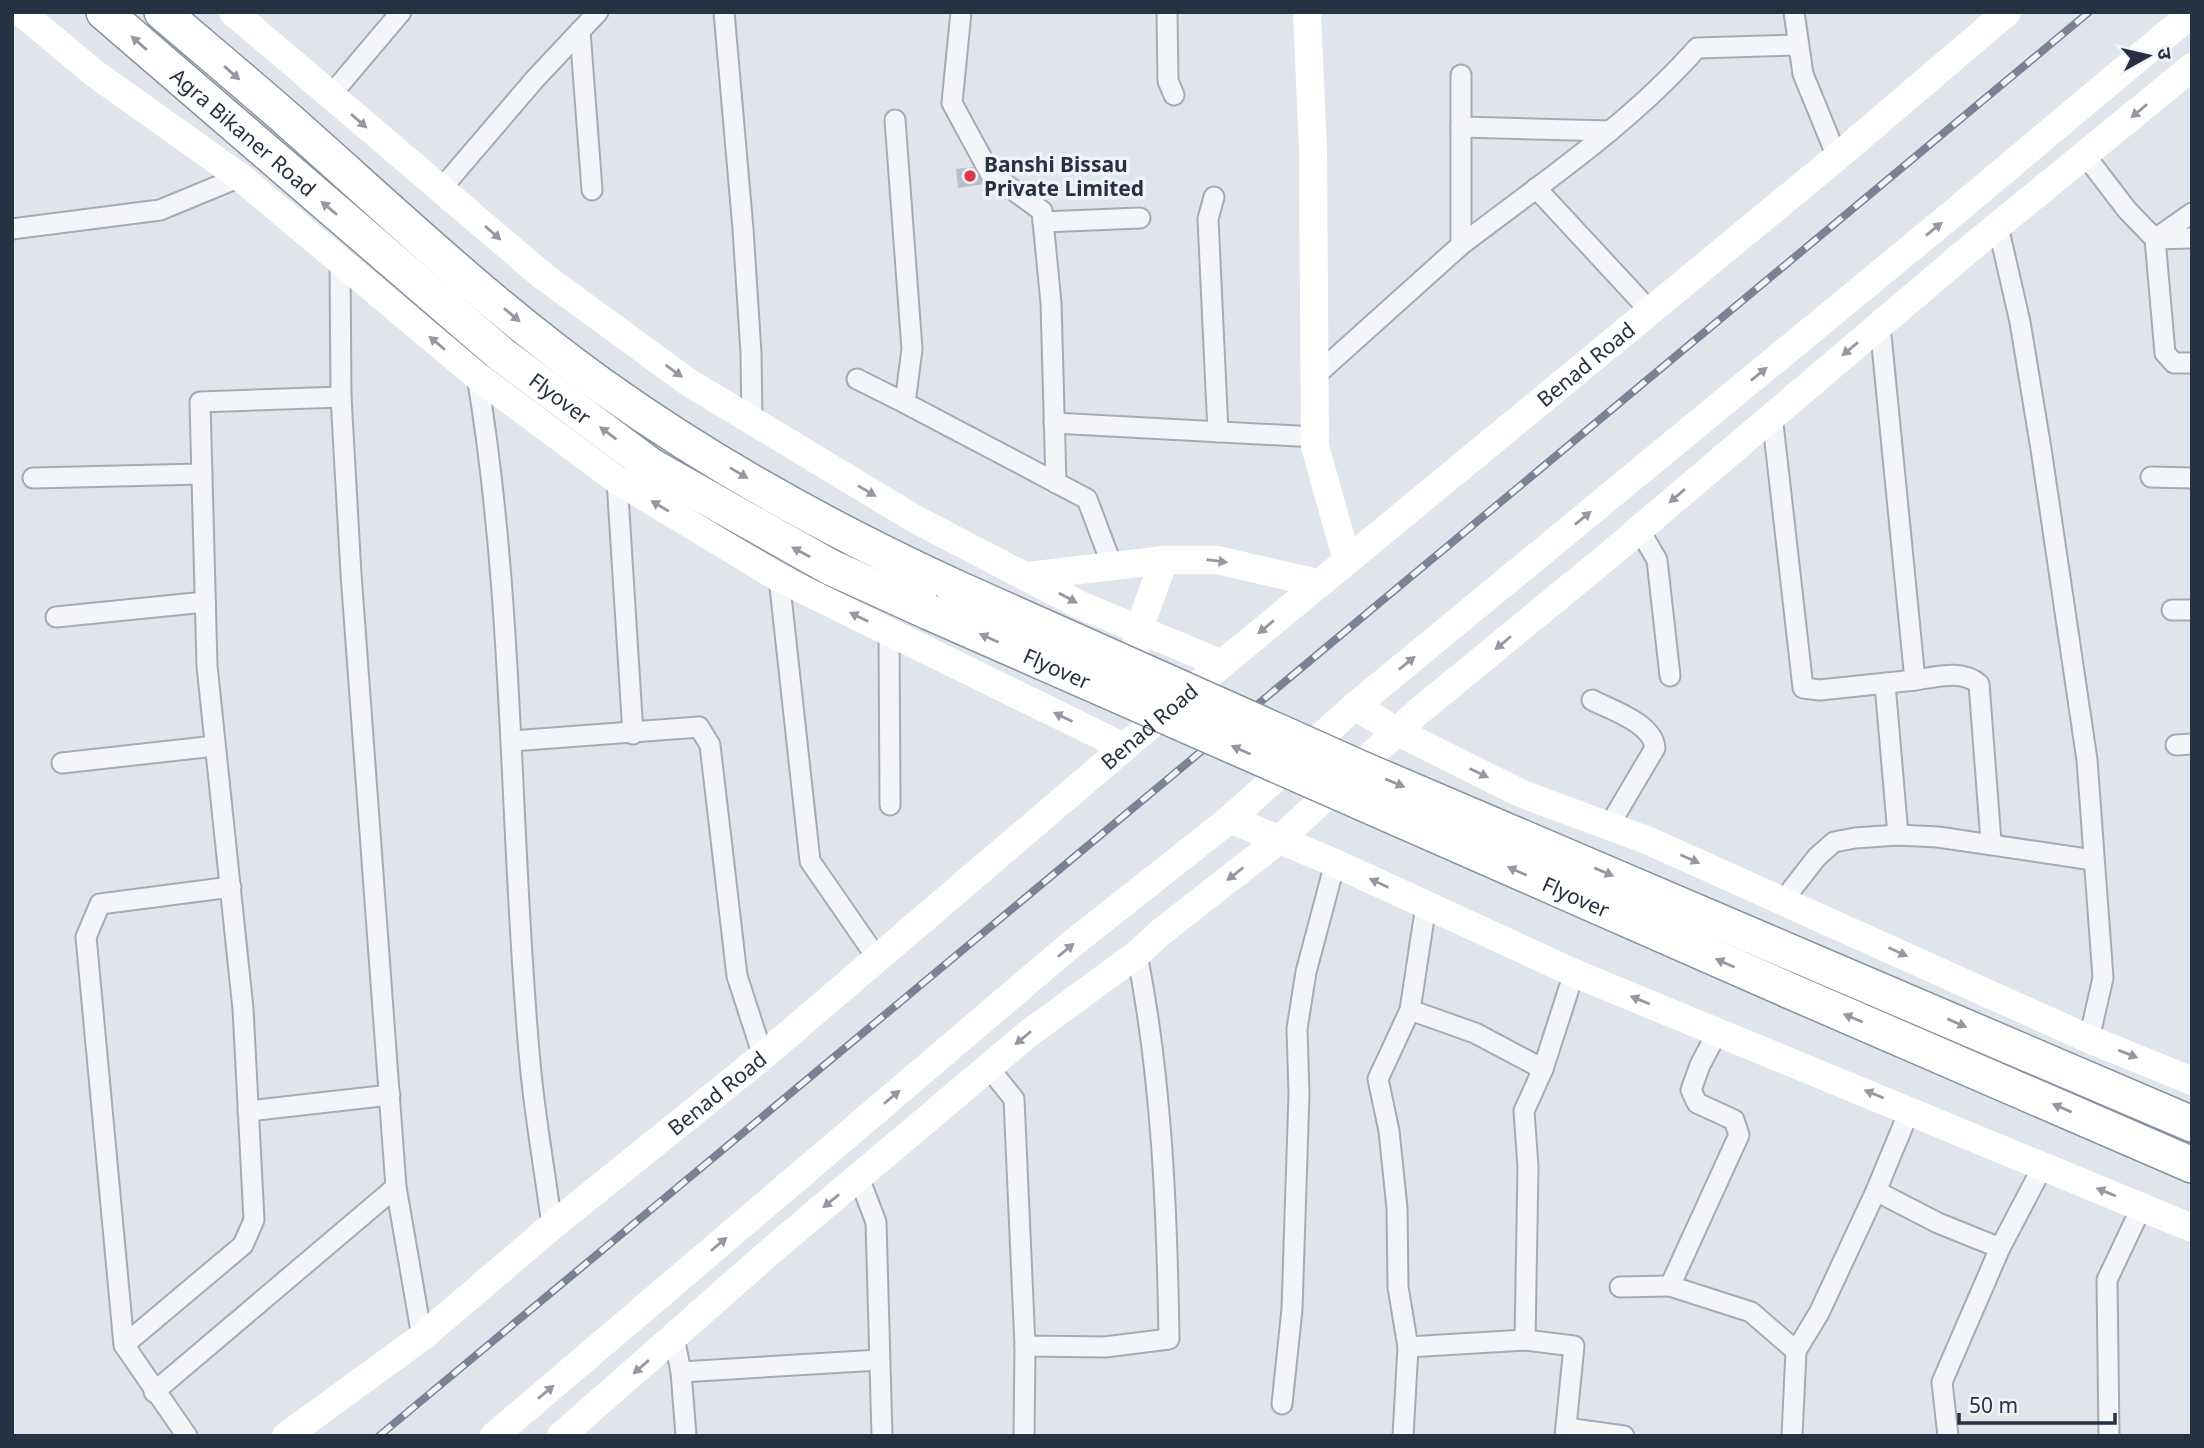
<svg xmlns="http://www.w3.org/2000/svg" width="2204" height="1448" font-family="'Noto Sans','Noto Sans Devanagari',sans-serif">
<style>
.building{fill:#b7bdc9}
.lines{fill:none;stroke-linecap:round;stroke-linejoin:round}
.street-casing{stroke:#a5abb6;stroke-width:23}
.highway-casing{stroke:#8691a3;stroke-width:38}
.street{stroke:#f3f5f8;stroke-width:19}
.secondary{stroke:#fff;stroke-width:28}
.highway{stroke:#fff;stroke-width:35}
.rail-casing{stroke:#788396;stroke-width:8}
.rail{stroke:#f0f3f8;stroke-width:5;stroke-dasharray:16;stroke-linecap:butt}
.highway-bridge-casing{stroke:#8691a3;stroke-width:38;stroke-linecap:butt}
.highway-bridge{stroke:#fff;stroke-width:35}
.oneway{fill:#9398a2}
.poi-dot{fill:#dc3951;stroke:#f0f3f8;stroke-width:2.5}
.labels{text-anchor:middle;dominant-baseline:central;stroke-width:7;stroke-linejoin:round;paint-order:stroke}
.street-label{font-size:21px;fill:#273144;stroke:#f0f3f8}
.poi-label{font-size:21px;font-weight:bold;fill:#273144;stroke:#f0f3f8;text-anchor:start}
</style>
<rect width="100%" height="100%" fill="#e0e4eb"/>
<!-- building -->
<polygon class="building" points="973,167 984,184 958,188 956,169"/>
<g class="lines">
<defs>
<g id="street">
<polyline points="724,12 743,229 751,353 752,422"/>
<polyline points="961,12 952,103 990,173 1042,211 1051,303 1056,483"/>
<polyline points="1167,12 1168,81 1174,95"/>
<polyline points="1794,12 1803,74 1837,157"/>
<polyline points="580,31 592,190"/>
<polyline points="330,96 401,12"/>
<polyline points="895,120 912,349 905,403 1087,499 1113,568"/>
<polyline points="1461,127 1610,131"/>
<polyline points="2085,155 2127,210 2155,239 2165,353 2174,363 2192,363"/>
<polyline points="1536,188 1650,311"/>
<polyline points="441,189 535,79 598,12"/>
<polyline points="1214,197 1208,219 1218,432"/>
<polyline points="1043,222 1140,218"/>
<polyline points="1998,226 2020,322 2041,449 2087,760 2103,978 2089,1039"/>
<polyline points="12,229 160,210 240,177"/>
<polyline points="2155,239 2192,213"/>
<polyline points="2155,239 2192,238"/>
<path d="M1461 245C1542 183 1629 125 1697 48L1798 45"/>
<polyline points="340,263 341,397 351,574 396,1187 422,1337"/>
<path d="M477 376C515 603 509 835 530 1063 535 1118 545 1172 552 1226"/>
<polyline points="1314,377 1461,245 1461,75"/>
<polyline points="857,379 905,403"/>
<polyline points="1772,415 1803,688 1820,690 1915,680 1880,325"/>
<polyline points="1054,423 1315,437"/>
<polyline points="2151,477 2192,478"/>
<polyline points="33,478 202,474"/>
<polyline points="617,480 633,734"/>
<polyline points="1639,529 1657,560 1670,676"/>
<polyline points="779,578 810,861 877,958"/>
<polyline points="2172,610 2192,610"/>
<polyline points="56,617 205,602"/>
<polyline points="889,631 890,805"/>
<path d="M1915 680C1936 677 1962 669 1979 684L1991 842"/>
<polyline points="1885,684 1898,835"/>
<path d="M1592 700C1611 710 1653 723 1655 748L1609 826"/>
<polyline points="512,741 699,727 710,745 737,976 763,1056"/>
<polyline points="2176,745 2192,744"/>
<polyline points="62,763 215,746"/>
<polyline points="1787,901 1792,889 1817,857 1834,842 1855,838 1898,835 1938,837 2093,860"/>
<polyline points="1410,1010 1475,1033 1543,1069"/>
<polyline points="1718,1031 1700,1065 1691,1090 1697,1103 1734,1120 1739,1135 1670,1286 1751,1312 1796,1351"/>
<path d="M989 1068 1014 1099 1025 1346 1105 1347 1169 1339C1167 1211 1162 1080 1137 954"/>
<polyline points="1910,1109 1876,1191 1938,1223 2000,1248"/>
<polyline points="248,1111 390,1095"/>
<polyline points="859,1178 876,1222 882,1436"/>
<polyline points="1620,1287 1670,1286"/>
<polyline points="674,1337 681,1372 686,1436"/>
<polyline points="1525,1340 1528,1167 1524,1111 1543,1069 1574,973"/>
<polyline points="124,1345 243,1245 254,1220 243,1009 207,666 200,402 341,397"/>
<polyline points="1408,1347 1398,1287 1397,1208 1389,1131 1378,1079 1410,1010 1426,905"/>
<polyline points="681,1372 879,1360"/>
<polyline points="154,1392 396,1187"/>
<polyline points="1282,1404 1292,1309 1299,1094 1297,1029 1306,972 1335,863"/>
<polyline points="1566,1428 1624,1436"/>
<polyline points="187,1436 124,1345 86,937 100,904 231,887"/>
<polyline points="1024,1436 1025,1346"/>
<polyline points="1403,1436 1408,1347 1525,1340 1574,1346 1565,1436"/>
<polyline points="1792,1436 1796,1351 1819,1313 1876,1191"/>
<polyline points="1948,1436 1942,1382 2000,1248 2043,1166"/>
<polyline points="2109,1436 2107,1280 2142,1206"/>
</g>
<g id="highway">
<path id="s2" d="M104 12 502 355 651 466 830 567 929 612"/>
<path d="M162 12C204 48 246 83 287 119 390 210 490 306 602 386 711 464 831 530 952 586"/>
<polyline points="1804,958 2192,1124"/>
<polyline points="1788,990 2192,1165"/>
</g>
</defs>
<!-- street casing -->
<use href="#street" class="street-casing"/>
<!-- highway casing -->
<use href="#highway" class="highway-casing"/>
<!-- street -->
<use href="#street" class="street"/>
<!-- secondary -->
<g class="secondary">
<polyline points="21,12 94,73 240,177 477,376 617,480 779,578 1124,747"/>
<polyline points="233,12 543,276 688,382 915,519 1080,605 1222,664"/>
<polyline points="1307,12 1313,151 1315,446 1347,561"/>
<polyline points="1028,576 1164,560 1217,560 1318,583"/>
<polyline points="1136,647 1139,629 1164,560"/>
<polyline points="1355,706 1396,731 1520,793 1649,841 2089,1039 2192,1081"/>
<polyline points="1230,819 1335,863 1574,973 2192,1228"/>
<path id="s1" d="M286 1436 422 1337 552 1226 763 1056 1222 664 1837 157 2007 12"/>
<polyline points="494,1436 1068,947 1230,819 1355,706 1945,220 2192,13"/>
<polyline points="561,1436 772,1250 1028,1034 1137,954 1161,932 1280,839 1418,712 1608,556 1967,251 2192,67"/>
</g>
<!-- highway -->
<use href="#highway" class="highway"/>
<defs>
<polyline id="rail" points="379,1436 2089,12"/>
</defs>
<!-- rail casing -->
<use href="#rail" class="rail-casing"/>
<!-- rail -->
<use href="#rail" class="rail"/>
<defs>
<g id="highway-bridge">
<polyline points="952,586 1364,770 1804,958"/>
<path id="s3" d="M929 612 1788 990"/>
</g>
</defs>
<!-- highway-bridge casing -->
<use href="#highway-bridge" class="highway-bridge-casing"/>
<!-- highway-bridge -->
<use href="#highway-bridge" class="highway-bridge"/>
</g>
<!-- one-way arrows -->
<defs><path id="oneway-solid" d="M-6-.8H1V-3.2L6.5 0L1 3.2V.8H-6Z" transform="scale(1.75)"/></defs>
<g class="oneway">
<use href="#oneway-solid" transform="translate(139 43) rotate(-139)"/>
<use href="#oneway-solid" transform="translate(232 73) rotate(41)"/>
<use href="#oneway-solid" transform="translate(2139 111) rotate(140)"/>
<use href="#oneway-solid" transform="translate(359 121) rotate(41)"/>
<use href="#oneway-solid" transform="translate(329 208) rotate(-140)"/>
<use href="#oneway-solid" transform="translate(1934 229) rotate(-39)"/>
<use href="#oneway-solid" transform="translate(493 233) rotate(41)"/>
<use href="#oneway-solid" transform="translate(512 315) rotate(40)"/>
<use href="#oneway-solid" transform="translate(437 343) rotate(-140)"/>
<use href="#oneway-solid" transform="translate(1850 349) rotate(140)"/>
<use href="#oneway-solid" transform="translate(674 371) rotate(36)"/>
<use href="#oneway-solid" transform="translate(1759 374) rotate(-39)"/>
<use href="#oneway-solid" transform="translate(608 433) rotate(-143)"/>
<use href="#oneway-solid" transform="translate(739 473) rotate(31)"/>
<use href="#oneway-solid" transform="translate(867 491) rotate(31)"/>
<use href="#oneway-solid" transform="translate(1677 496) rotate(139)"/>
<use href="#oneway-solid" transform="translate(660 506) rotate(-149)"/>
<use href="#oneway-solid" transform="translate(1583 518) rotate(-39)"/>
<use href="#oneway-solid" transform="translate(801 552) rotate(-152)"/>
<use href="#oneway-solid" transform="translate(1217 561) rotate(7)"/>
<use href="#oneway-solid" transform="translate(1068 598) rotate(29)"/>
<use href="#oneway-solid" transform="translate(859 617) rotate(-154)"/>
<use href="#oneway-solid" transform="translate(1266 627) rotate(140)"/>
<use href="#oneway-solid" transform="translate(989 638) rotate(-156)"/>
<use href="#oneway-solid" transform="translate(1503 643) rotate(140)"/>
<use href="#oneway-solid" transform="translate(1407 663) rotate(-39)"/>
<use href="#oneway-solid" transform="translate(1063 717) rotate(-154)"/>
<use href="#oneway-solid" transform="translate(1241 750) rotate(-156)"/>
<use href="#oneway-solid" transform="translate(1479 773) rotate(26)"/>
<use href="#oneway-solid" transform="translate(1395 783) rotate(23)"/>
<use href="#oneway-solid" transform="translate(1690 859) rotate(24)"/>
<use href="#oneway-solid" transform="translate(1517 871) rotate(-156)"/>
<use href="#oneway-solid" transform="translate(1604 872) rotate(23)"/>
<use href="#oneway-solid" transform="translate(1235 874) rotate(142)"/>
<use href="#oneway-solid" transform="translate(1379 883) rotate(-155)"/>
<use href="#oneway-solid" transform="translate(1066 950) rotate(-40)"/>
<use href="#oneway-solid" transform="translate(1898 952) rotate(25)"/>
<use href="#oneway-solid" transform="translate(1725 963) rotate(-156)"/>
<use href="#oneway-solid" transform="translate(1640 1000) rotate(-158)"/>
<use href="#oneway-solid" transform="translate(1853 1018) rotate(-157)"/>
<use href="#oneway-solid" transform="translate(1957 1023) rotate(23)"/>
<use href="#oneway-solid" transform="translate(1023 1038) rotate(140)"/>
<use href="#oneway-solid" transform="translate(2128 1054) rotate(22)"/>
<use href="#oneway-solid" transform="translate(1874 1094) rotate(-158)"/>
<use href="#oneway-solid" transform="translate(892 1097) rotate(-40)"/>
<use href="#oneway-solid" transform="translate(2062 1108) rotate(-157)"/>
<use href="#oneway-solid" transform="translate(2106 1192) rotate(-158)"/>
<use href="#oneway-solid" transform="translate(831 1201) rotate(141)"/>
<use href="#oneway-solid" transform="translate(719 1244) rotate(-40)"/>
<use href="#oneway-solid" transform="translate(641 1367) rotate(139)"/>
<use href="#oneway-solid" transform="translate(546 1392) rotate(-40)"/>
</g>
<!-- markers -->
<circle class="poi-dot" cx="970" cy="176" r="7"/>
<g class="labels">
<!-- street labels -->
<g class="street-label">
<text stroke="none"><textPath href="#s2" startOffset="184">Agra Bikaner Road</textPath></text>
<text stroke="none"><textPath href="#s1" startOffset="1685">Benad Road</textPath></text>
<text stroke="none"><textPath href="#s2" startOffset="598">Flyover</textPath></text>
<text stroke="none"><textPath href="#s3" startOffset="140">Flyover</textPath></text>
<text stroke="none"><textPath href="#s1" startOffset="1118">Benad Road</textPath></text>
<text stroke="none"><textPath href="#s3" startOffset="707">Flyover</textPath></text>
<text stroke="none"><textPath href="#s1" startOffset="551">Benad Road</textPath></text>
</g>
<!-- poi labels -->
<g class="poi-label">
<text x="984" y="164">Banshi Bissau<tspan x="984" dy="24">Private Limited</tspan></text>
</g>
</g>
<!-- border -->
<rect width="2204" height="1448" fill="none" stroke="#273144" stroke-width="28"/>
<!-- north arrow -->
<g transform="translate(2148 56) rotate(82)" stroke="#f0f3f8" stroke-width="5" paint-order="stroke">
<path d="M0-5L12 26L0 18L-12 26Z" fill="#273144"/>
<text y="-10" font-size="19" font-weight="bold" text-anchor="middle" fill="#273144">उ</text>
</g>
<!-- scale -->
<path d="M1959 1413v10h156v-10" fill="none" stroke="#273144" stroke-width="3.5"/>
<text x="1969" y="1413" font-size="21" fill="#273144" stroke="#f0f3f8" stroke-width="5" paint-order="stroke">50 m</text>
</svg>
